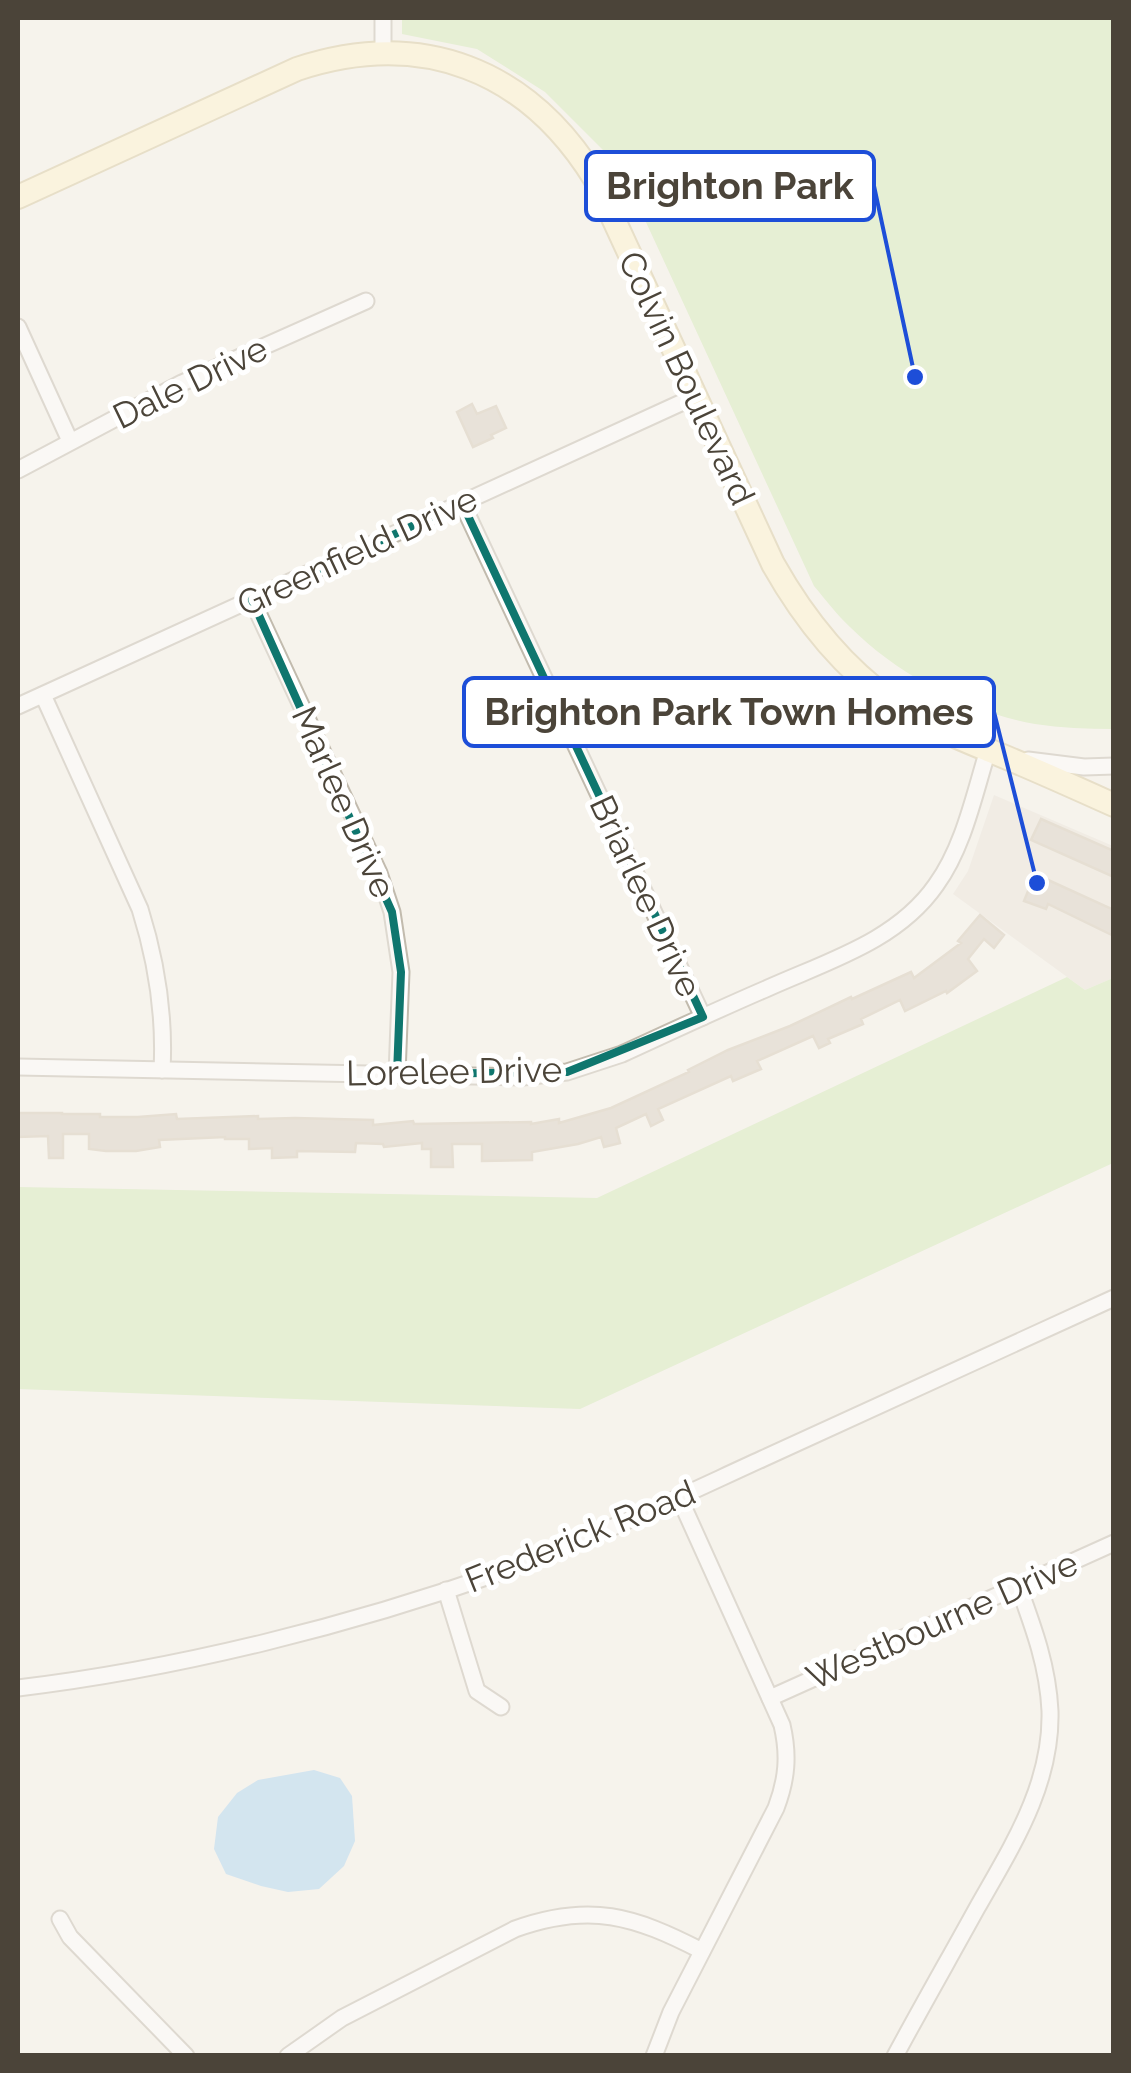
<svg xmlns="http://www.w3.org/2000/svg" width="1131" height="2073" font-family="Raleway,sans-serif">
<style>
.residential{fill:#eae5da}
.green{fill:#d2eab5}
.water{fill:#a9d4f2}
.building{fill:#d8cfc1;stroke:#d3c7b4;stroke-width:2.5}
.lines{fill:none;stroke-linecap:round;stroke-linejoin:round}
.street-casing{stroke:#c2bbae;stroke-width:19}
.secondary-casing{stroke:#d6c79b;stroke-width:26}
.street{stroke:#fff;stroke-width:15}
.secondary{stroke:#fff3cd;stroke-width:22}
.marked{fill:none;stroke:#0f766e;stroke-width:8;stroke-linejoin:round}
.labels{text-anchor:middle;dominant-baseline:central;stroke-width:10;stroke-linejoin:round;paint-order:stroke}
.street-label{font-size:35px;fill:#4b4439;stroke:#fff}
.leader{fill:none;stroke:#1d4ed8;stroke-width:4}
.callout-dot{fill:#1d4ed8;stroke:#fff;stroke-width:4}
.callout{fill:#fff;stroke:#1d4ed8;stroke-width:4}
.callout-label{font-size:38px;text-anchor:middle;font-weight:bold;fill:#4b4439}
</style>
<rect width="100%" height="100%" fill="#f6f3ec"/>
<!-- residential -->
<polygon class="residential" points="994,795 1113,846 1113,978 1085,990 953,894 968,871"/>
<!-- green -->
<g class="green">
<path d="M402 18H1113V729C1087 729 1061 728 1035 724 969 712 898 675 850 627 837 615 826 600 814 586L621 168 545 92 477 49 402 34Z"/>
<polygon points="1067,977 1085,990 1113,978 1113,1163 580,1409 18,1389 18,1187 597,1198"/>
</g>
<!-- water -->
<polygon class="water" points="314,1770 340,1778 352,1796 355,1841 344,1866 319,1889 288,1892 261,1886 226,1874 214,1849 218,1817 237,1793 258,1780"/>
<!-- building -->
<g class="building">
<polygon points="472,404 477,414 496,406 506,428 491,435 493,438 473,447 457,412"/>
<polygon points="1041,819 1114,851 1114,877 1031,840"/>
<polygon points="1035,874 1114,910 1114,936 1048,904 1046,909 1024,901"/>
<polygon points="980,915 1004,935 994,948 984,939 968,959 977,971 947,993 946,991 905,1011 900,1000 861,1019 863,1024 828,1039 830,1043 819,1048 813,1036 757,1061 761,1069 733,1081 731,1076 658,1109 663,1120 651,1126 646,1114 616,1128 620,1143 604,1147 601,1137 578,1144 532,1152 532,1160 482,1161 482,1144 452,1144 453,1167 431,1167 431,1149 422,1149 422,1143 384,1147 383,1144 356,1143 355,1152 297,1151 297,1157 272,1158 272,1148 249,1149 249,1139 225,1139 225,1137 159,1140 160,1147 136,1151 106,1151 89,1149 89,1134 63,1134 63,1158 49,1158 48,1136 18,1137 18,1113 62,1113 62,1114 100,1114 100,1117 138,1117 176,1114 177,1119 258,1116 258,1119 295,1118 373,1120 373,1125 413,1121 414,1124 531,1122 531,1124 559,1119 559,1123 611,1108 689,1072 688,1070 728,1050 790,1026 851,997 852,999 911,972 914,978 961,943 958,941"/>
</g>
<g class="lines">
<defs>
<g id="street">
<polyline points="383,52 383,18"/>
<polyline points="18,327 70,441"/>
<polyline points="18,470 182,383 366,301"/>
<polyline points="462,503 703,1017"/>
<polyline points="252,600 379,873 392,912 401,972 397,1074"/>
<path d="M43 695 140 909C157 963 165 1014 162 1070"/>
<polyline points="18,706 696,396"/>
<polyline points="1028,760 1084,767 1114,766"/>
<path d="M18 1067 523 1077 567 1072 622 1054C670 1032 719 1009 768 988 828 961 897 941 936 885 964 846 974 795 988 750L996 752"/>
<polyline points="446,1590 477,1691 501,1707"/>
<path d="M18 1688C178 1669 352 1625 504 1571 592 1539 677 1498 762 1459 879 1406 996 1352 1114 1298"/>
<polyline points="770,1698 1114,1543"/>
<polyline points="60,1919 70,1937 186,2056"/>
<path d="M288 2056 342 2018 515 1929C590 1902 634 1916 702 1951"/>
<path d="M654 2056 671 2012 776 1808C787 1779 789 1755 782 1725L679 1497"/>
<path d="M895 2056C922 2006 950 1957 977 1908 1012 1846 1052 1785 1050 1711 1048 1666 1033 1626 1018 1585"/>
</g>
<path id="secondary" d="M18 197 297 69C421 28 527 69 595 179L773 564C804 619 841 666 892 702 922 723 954 736 988 750 1030 767 1072 786 1114 805"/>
</defs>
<!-- street casing -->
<use href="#street" class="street-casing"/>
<!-- secondary casing -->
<use href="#secondary" class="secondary-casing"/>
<!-- street -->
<use href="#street" class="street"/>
<!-- secondary -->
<use href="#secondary" class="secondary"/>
</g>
<!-- marked area -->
<path d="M0 0H1131V2073H0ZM462 503 703 1017 567 1072 397 1074 401 972 392 912 252 600Z" fill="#f6f3ec" fill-opacity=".55" fill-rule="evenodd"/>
<path class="marked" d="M462 503 703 1017 567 1072 397 1074 401 972 392 912 252 600Z"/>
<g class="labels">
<!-- street labels -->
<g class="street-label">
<text transform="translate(687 378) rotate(65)">Colvin Boulevard</text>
<text transform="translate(190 382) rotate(-26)">Dale Drive</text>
<text transform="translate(357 551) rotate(-25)">Greenfield Drive</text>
<text transform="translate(344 802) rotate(66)">Marlee Drive</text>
<text transform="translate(646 896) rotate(65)">Briarlee Drive</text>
<text transform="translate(454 1071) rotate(-1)">Lorelee Drive</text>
<text transform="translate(580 1536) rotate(-22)">Frederick Road</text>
<text transform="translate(942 1620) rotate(-24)">Westbourne Drive</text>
</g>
</g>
<!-- callouts -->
<path class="leader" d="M915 377L874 186M1037 883L994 712"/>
<g class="callout-dot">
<circle cx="915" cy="377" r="10"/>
<circle cx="1037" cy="883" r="10"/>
</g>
<g class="callout">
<rect x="586" y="152" width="288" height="68" rx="10"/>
<rect x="464" y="678" width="530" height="68" rx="10"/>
</g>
<g class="callout-label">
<text x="730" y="199">Brighton Park</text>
<text x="729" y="725">Brighton Park Town Homes</text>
</g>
<!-- border -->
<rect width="1131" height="2073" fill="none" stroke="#4b4439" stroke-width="40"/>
</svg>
